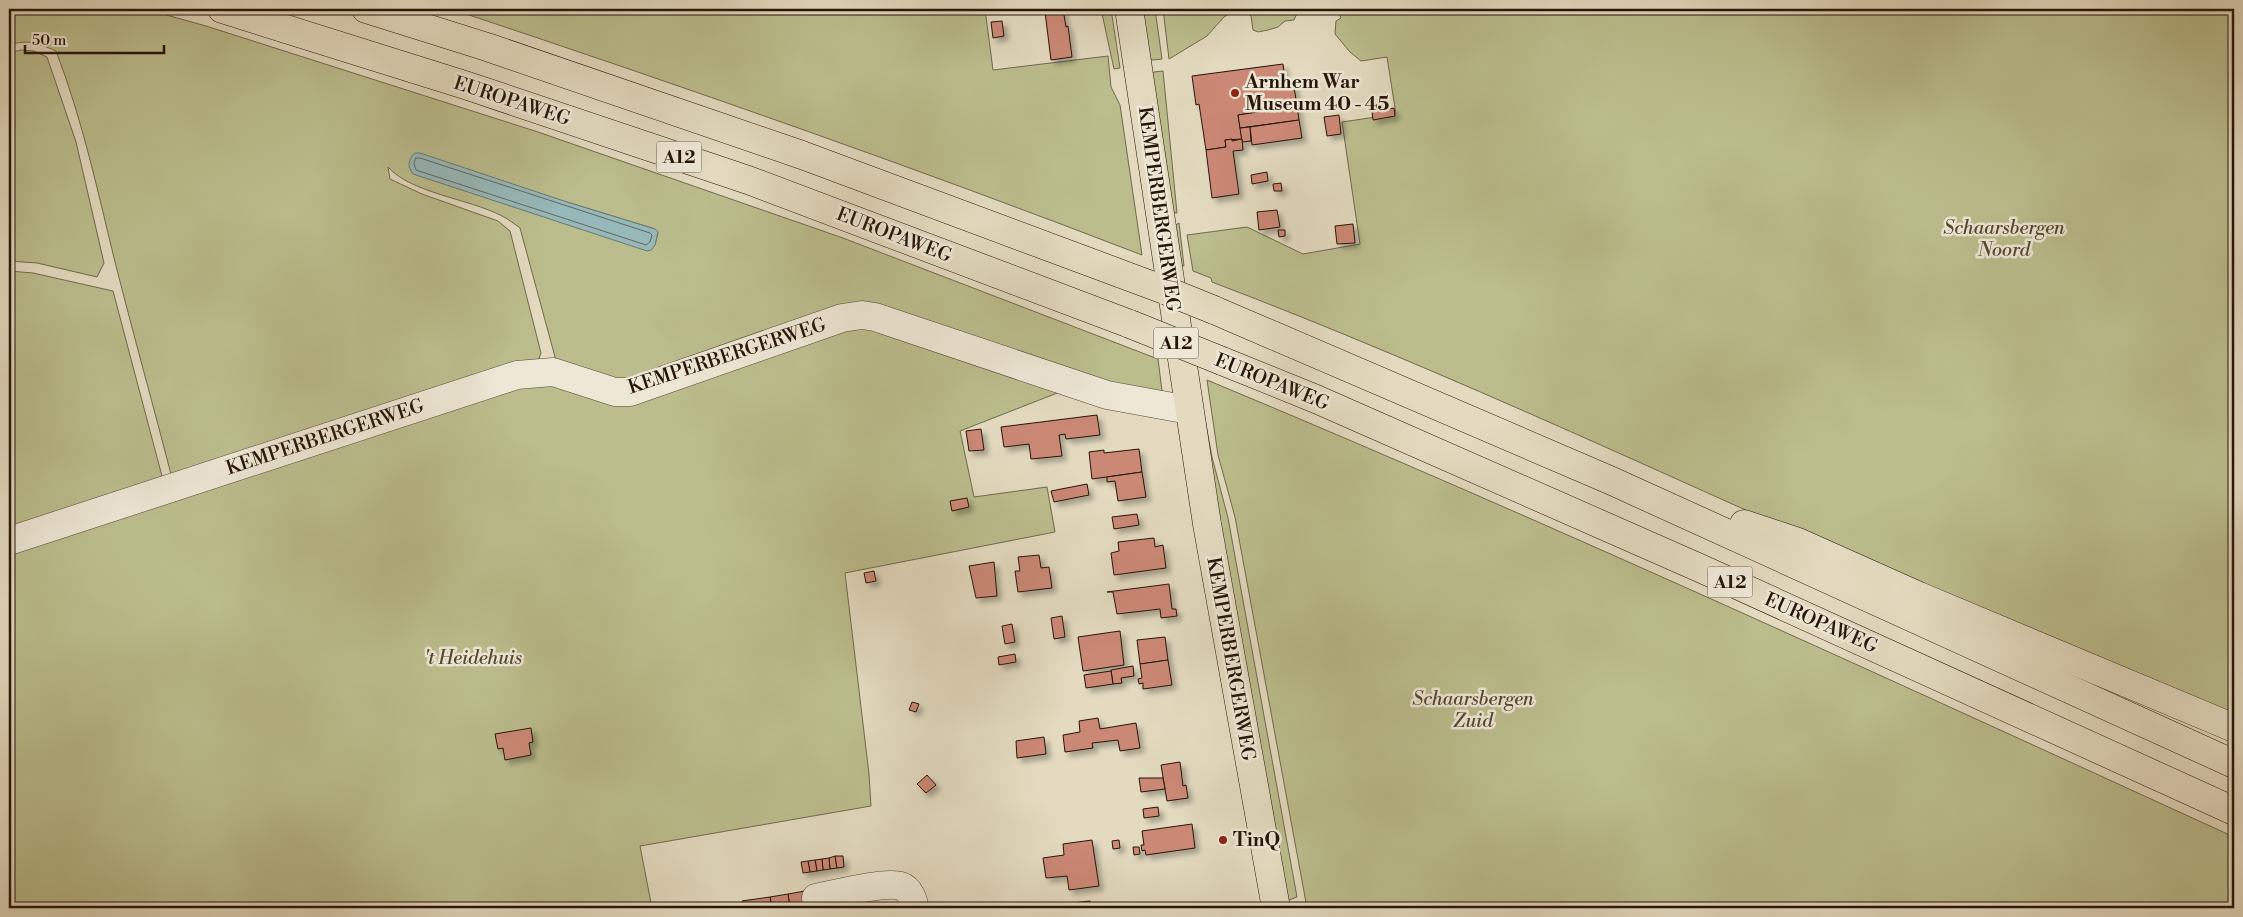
<svg xmlns="http://www.w3.org/2000/svg" width="2243" height="917" font-family="'Libre Bodoni',serif">
<style>
.green{fill:#bbbd8d;stroke:#71694b;fill-rule:evenodd}
.water{fill:#97b9ba;stroke:#6a7773}
.lines{fill:none;stroke-linecap:round;stroke-linejoin:round}
.shore{stroke:#5f6762;stroke-width:1}
.building{fill:#cb8874;stroke:#271509;filter:url(#shadow)}
.minor-casing{stroke:#564636;stroke-width:29}
.major-casing{stroke:#271509;stroke-width:29}
.highway-casing{stroke:#271509;stroke-width:29}
.minor{stroke:#ede7d5;stroke-width:28}
.major{stroke:#e3dabf;stroke-width:28}
.highway{stroke:#e3dabf;stroke-width:28}
.highway-bridge-casing{stroke:#271509;stroke-width:29;stroke-linecap:butt}
.highway-bridge{stroke:#e3dabf;stroke-width:28}
.poi-dot{fill:#8f2418;stroke:#ede7d5;stroke-width:2}
.labels{text-anchor:middle;dominant-baseline:central;stroke-width:5;stroke-linejoin:round;paint-order:stroke}
.shield{fill:#ede7d5;stroke:#625446;stroke-width:1}
.shield-label{font-size:18px;font-weight:bold;fill:#271509}
.poi-label{font-size:19px;font-weight:bold;fill:#271509;stroke:#ede7d5;text-anchor:start}
.street-label{font-size:19px;fill:#271509;stroke:#ede7d5}
.park-label{font-size:19px;font-style:italic;fill:#534731;stroke:#ede7d5}
</style>
<defs>
<filter id="shadow"><feDropShadow dx="4.5" dy="4.5" stdDeviation="2.5" flood-color="#0004"/></filter>
</defs>
<rect width="100%" height="100%" fill="#e3dabf"/>
<filter id="stains"><feTurbulence type="fractalNoise" baseFrequency=".004" numOctaves="4"/><feColorMatrix values="0 0 0 0 .2 0 0 0 0 .09 0 0 0 0 .02 0 0 0 .5 -.17"/></filter>
<radialGradient id="worn" r=".72"><stop offset=".6" stop-color="#630" stop-opacity="0"/><stop offset="1" stop-color="#630" stop-opacity=".3"/></radialGradient>
<!-- green -->
<g class="green">
<path d="M9 9H145L206 26 538 132 843 238 1158 359 1163 399 878 313 631 387 558 368 520 228C513 223 507 218 500 215 469 199 411 193 388 167L390 179 422 194 498 221 510 231 541 353 538 361 172 478C154 408 134 337 116 266 98 193 83 121 56 51 37 43 29 39 9 45ZM567 202 655 229 658 232 655 245Z"/>
<path d="M451 9H985L993 70 1108 56 1111 87 1120 105 1142 255C914 167 683 86 451 9Z"/>
<polygon points="1101,9 1111,9 1120,68 1114,69"/>
<polygon points="1138,9 1155,9 1162,59 1153,60 1145,56"/>
<polygon points="1163,9 1237,9 1224,17 1207,36 1169,59"/>
<polygon points="1242,9 1299,9 1294,20 1285,21 1278,27 1268,30 1258,32 1253,30 1251,16"/>
<path d="M1337 9H2234V720C2131 677 2028 635 1925 590 1688 486 1454 374 1212 282L1211 278 1193 271 1187 235 1247 227 1303 254 1360 244 1342 122 1396 114 1387 57 1361 61 1350 52 1335 34 1336 21 1341 18Z"/>
<polygon points="21,50 34,51 47,57 76,142 104,263 97,277 37,263 9,261 9,53"/>
<polygon points="1163,71 1177,213 1169,212 1148,77 1154,72"/>
<polygon points="1179,223 1184,266 1176,263 1172,227"/>
<polygon points="9,271 33,273 113,291 163,480 9,536"/>
<polygon points="863,319 1065,390 960,431 974,497 1047,487 1055,532 845,573 869,774 871,806 640,846 652,908 9,908 9,545 519,379 616,397"/>
<path d="M1207 380C1553 524 1893 681 2234 837V908H1307L1235 517 1218 455Z"/>
<polygon points="1201,413 1204,414 1212,457 1228,518 1297,897 1284,902"/>
</g>
<!-- water -->
<path class="water" d="M415 153H420L567 202 655 229 658 232 655 245 651 250 647 251 413 174C407 166 408 160 415 153Z"/>
<g class="lines">
<!-- shore -->
<polygon class="shore" points="416,158 420,158 650,233 652,235 650,242 646,245 416,170 414,164"/>
</g>
<!-- building -->
<g class="building">
<polygon points="1063,9 1066,27 1068,26 1072,57 1051,60 1045,12"/>
<polygon points="1002,21 1004,36 993,38 991,22"/>
<polygon points="1283,64 1285,81 1293,80 1297,106 1238,115 1242,139 1225,140 1226,147 1206,150 1199,104 1196,105 1192,76"/>
<polygon points="1297,106 1299,120 1240,128 1238,115"/>
<polygon points="1394,108 1395,116 1373,120 1372,112"/>
<polygon points="1339,115 1341,134 1327,136 1324,117"/>
<polygon points="1299,120 1302,138 1252,145 1250,127"/>
<polygon points="1250,127 1251,141 1242,142 1240,128"/>
<polygon points="1232,139 1232,141 1242,139 1243,150 1233,151 1239,194 1212,198 1206,150 1226,147 1225,140"/>
<polygon points="1267,172 1268,181 1252,184 1251,175"/>
<polygon points="1281,183 1282,191 1274,191 1273,184"/>
<polygon points="1277,210 1280,227 1259,230 1257,212"/>
<polygon points="1353,224 1355,243 1337,244 1335,226"/>
<polygon points="1278,230 1285,230 1285,236 1279,237"/>
<polygon points="1097,415 1100,435 1066,439 1065,434 1059,435 1062,456 1031,459 1029,444 1004,447 1001,427"/>
<polygon points="981,429 984,450 969,451 966,431"/>
<polygon points="1139,449 1142,472 1092,479 1089,452 1104,450 1104,453"/>
<polygon points="1142,472 1146,497 1118,501 1115,481 1107,482 1107,477"/>
<polygon points="1087,484 1089,495 1054,502 1051,491"/>
<polygon points="967,498 969,507 952,511 950,501"/>
<polygon points="1137,514 1139,525 1114,529 1112,517"/>
<polygon points="1154,538 1155,547 1163,545 1166,568 1114,575 1111,553 1119,551 1118,542"/>
<polygon points="1039,555 1041,568 1049,567 1052,588 1018,592 1015,571 1020,571 1018,557"/>
<polygon points="994,562 997,596 976,598 969,566"/>
<polygon points="874,571 876,581 866,583 864,573"/>
<polygon points="1169,584 1172,609 1176,609 1177,616 1161,618 1160,609 1117,614 1113,592 1107,592"/>
<polygon points="1062,616 1065,637 1054,639 1051,618"/>
<polygon points="1012,624 1015,642 1005,644 1002,626"/>
<polygon points="1120,631 1124,665 1083,671 1078,637"/>
<polygon points="1165,637 1168,660 1140,664 1137,640"/>
<polygon points="1015,654 1016,662 999,665 998,657"/>
<polygon points="1168,660 1172,685 1143,689 1143,683 1139,684 1138,679 1142,678 1140,664"/>
<polygon points="1133,666 1134,676 1121,678 1122,683 1113,684 1111,670"/>
<polygon points="1111,671 1113,684 1086,688 1084,675"/>
<polygon points="912,702 919,704 916,712 909,710"/>
<polygon points="1098,718 1100,729 1136,723 1140,748 1120,751 1118,740 1092,743 1093,748 1065,752 1063,735 1080,732 1079,721"/>
<polygon points="531,728 533,742 529,743 531,755 505,760 503,748 498,749 495,734"/>
<polygon points="1044,737 1046,754 1017,758 1016,741"/>
<polygon points="1180,762 1183,786 1186,785 1188,798 1167,801 1161,765"/>
<polygon points="927,775 936,785 926,793 917,784"/>
<polygon points="1139,778 1163,778 1165,789 1141,792"/>
<polygon points="1158,807 1159,816 1144,818 1143,809"/>
<polygon points="1192,824 1195,848 1146,855 1145,850 1142,851 1141,845 1144,845 1142,831"/>
<polygon points="1092,840 1099,886 1069,890 1067,876 1046,878 1043,858 1064,855 1063,844"/>
<polygon points="1119,840 1120,848 1113,849 1112,841"/>
<polygon points="1133,847 1139,847 1140,854 1134,855"/>
<polygon points="835,856 837,868 830,869 829,858"/>
<polygon points="835,856 843,856 844,867 837,868"/>
<polygon points="829,858 830,869 823,870 822,859"/>
<polygon points="822,859 823,870 817,871 815,860"/>
<polygon points="815,860 817,871 810,872 808,861"/>
<polygon points="808,861 810,872 803,873 801,862"/>
<polygon points="805,891 808,908 790,908 788,894"/>
<polygon points="788,894 790,908 772,908 770,897"/>
<polygon points="770,897 772,908 743,908 742,901"/>
<polygon points="1090,901 1091,908 1065,908 1064,904"/>
</g>
<g class="lines">
<defs>
<g id="minor">
<polyline points="9,541 517,375 553,372 615,392 630,392 842,318 862,315 875,317 1107,395 1189,410"/>
<path d="M816 898C835 894 885 881 901 886 910 889 913 900 915 908"/>
</g>
<polyline id="major" points="1129,9 1207,524 1276,908"/>
<g id="highway">
<polyline points="222,9 468,86 748,180 1130,324"/>
<polyline points="366,9 487,47 802,155 1167,291"/>
<polyline points="1214,310 1612,481 2234,764"/>
<polyline points="1222,361 1316,399 1702,569 2234,811"/>
<polyline points="1744,524 1798,542 1919,596 2234,728"/>
</g>
</defs>
<!-- minor casing -->
<use href="#minor" class="minor-casing"/>
<!-- major casing -->
<use href="#major" class="major-casing"/>
<!-- highway casing -->
<use href="#highway" class="highway-casing"/>
<!-- minor -->
<use href="#minor" class="minor"/>
<!-- major -->
<use href="#major" class="major"/>
<!-- highway -->
<use href="#highway" class="highway"/>
<defs>
<g id="highway-bridge">
<polyline points="1167,291 1214,310"/>
<polyline points="1130,324 1222,361"/>
</g>
</defs>
<!-- highway-bridge casing -->
<use href="#highway-bridge" class="highway-bridge-casing"/>
<!-- highway-bridge -->
<use href="#highway-bridge" class="highway-bridge"/>
</g>
<!-- markers -->
<g class="poi-dot">
<circle cx="1235" cy="93" r="5"/>
<circle cx="1223" cy="840" r="5"/>
</g>
<g class="labels">
<!-- shield labels -->
<g class="shield">
<rect x="656.5" y="141.5" width="45" height="31" rx="4"/>
<rect x="1153.5" y="327.5" width="45" height="31" rx="4"/>
<rect x="1707.5" y="566.5" width="45" height="31" rx="4"/>
</g>
<g class="shield-label">
<text x="679" y="157">A12</text>
<text x="1176" y="343">A12</text>
<text x="1730" y="582">A12</text>
</g>
<!-- poi labels -->
<g class="poi-label">
<text x="1245" y="82">Arnhem War<tspan x="1245" dy="22">Museum 40 - 45</tspan></text>
<text x="1233" y="840">TinQ</text>
</g>
<!-- street labels -->
<g class="street-label">
<text transform="translate(512 101) rotate(18)">EUROPAWEG</text>
<text transform="translate(1159 209) rotate(82)">KEMPERBERGERWEG</text>
<text transform="translate(894 235) rotate(21)">EUROPAWEG</text>
<text transform="translate(727 356) rotate(-18)">KEMPERBERGERWEG</text>
<text transform="translate(1272 382) rotate(22)">EUROPAWEG</text>
<text transform="translate(325 437) rotate(-18)">KEMPERBERGERWEG</text>
<text transform="translate(1821 623) rotate(24)">EUROPAWEG</text>
<text transform="translate(1231 659) rotate(80)">KEMPERBERGERWEG</text>
</g>
<!-- park labels -->
<g class="park-label">
<text x="2004" y="228">Schaarsbergen<tspan x="2004" dy="22">Noord</tspan></text>
<text x="473" y="658">'t Heidehuis</text>
<text x="1473" y="699">Schaarsbergen<tspan x="1473" dy="22">Zuid</tspan></text>
</g>
</g>
<!-- margin -->
<rect width="2243" height="917" fill="none" stroke="#e3dabf" stroke-width="30"/>
<rect x="10" y="10" width="2223" height="897" fill="none" stroke="#271509" stroke-width="2.5"/>
<rect x="15" y="15" width="2213" height="887" fill="none" stroke="#271509"/>
<!-- scale -->
<path d="M25 45v8h139v-8" fill="none" stroke="#271509" stroke-width="2.5"/>
<text x="32" y="45" font-size="15" fill="#271509" stroke="#ede7d5" stroke-width="4" paint-order="stroke">50 m</text>
<rect width="100%" height="100%" filter="url(#stains)"/>
<rect width="100%" height="100%" fill="url(#worn)"/>
</svg>
